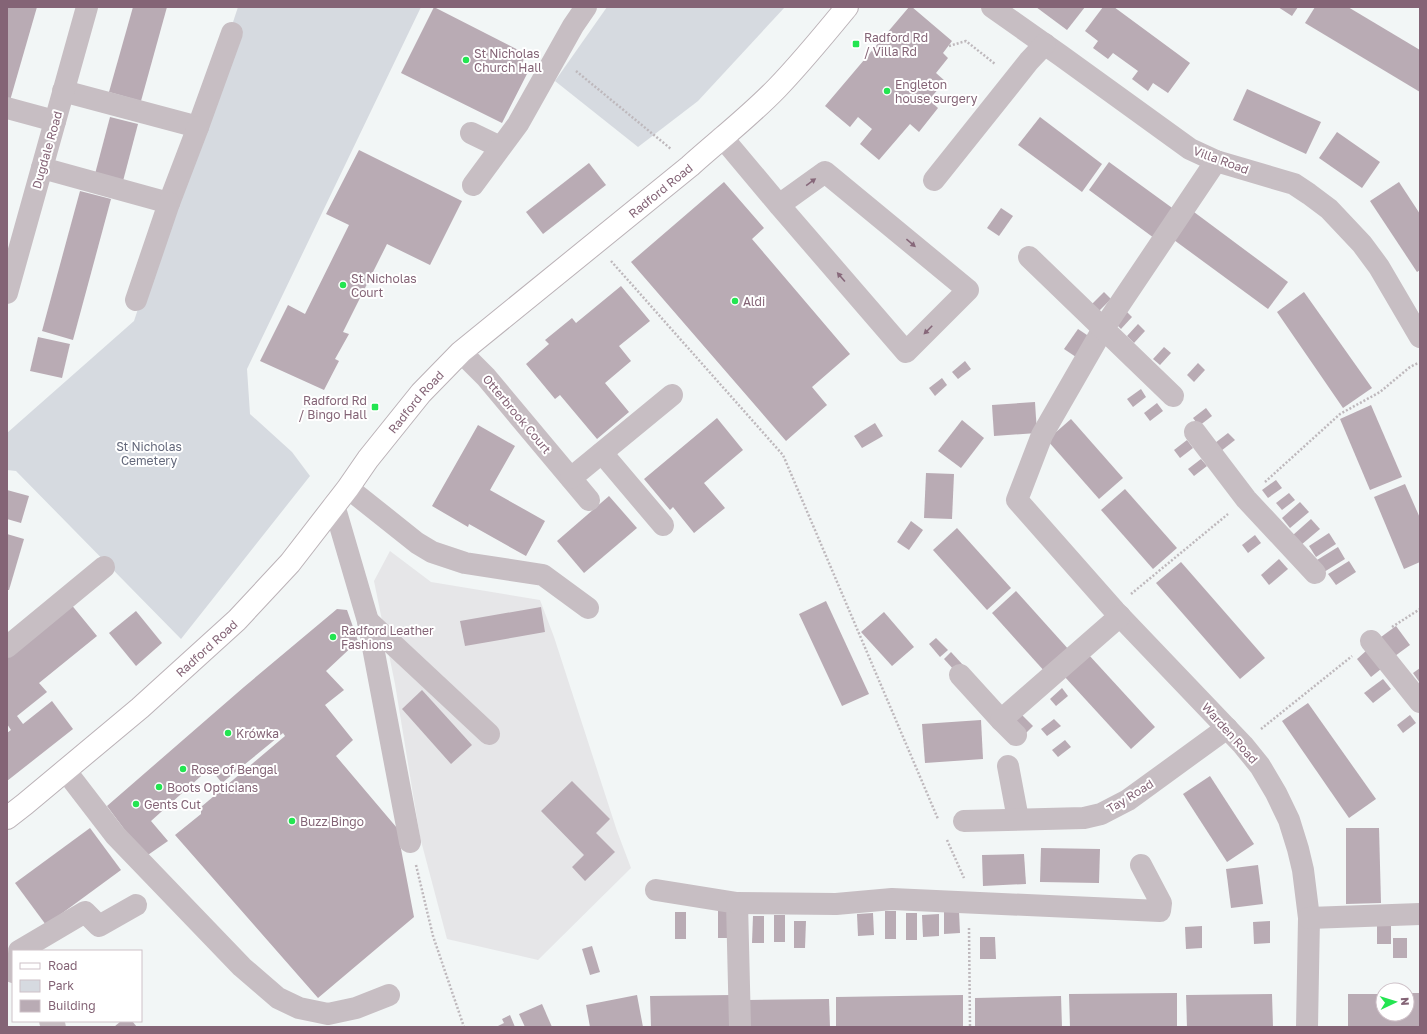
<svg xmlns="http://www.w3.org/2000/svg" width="1427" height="1034" font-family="'Golos Text',sans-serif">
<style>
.built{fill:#e6e6e8}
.green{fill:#d6dae0}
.building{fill:#b9abb4}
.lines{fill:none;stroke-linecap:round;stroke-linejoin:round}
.major-casing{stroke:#bbb2b7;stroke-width:24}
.path{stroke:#beb8bc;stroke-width:2.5;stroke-dasharray:2 2;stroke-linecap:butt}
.minor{stroke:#c7bec3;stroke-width:22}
.major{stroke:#fff;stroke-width:22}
.oneway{fill:#87687a}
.poi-dot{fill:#23e551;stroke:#fff;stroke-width:1.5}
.labels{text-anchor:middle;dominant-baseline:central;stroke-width:4;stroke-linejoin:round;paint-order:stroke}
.poi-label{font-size:12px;fill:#846476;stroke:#fff;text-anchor:start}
.street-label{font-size:12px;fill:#846476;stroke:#fff}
.park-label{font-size:12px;fill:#63687b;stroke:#fff}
</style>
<rect width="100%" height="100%" fill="#f2f6f6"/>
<!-- built -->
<polygon class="built" points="390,551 431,582 540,600 554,637 617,831 631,868 538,960 447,939 420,837 395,684 374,581"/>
<!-- green -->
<g class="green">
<polygon points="238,7 421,7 247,369 250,414 292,452 310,476 181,639 16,471 7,470 7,433 134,321"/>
<polygon points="607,7 785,7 698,101 638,147 555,81"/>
</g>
<!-- building -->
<g class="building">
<polygon points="7,7 37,7 9,104 7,103"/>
<polygon points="133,7 167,7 141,101 109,92"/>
<polygon points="434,7 526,54 521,66 529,70 502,123 401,73"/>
<polygon points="909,7 912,7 952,41 943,53 948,58 936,73 945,81 929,100 938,108 919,132 910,124 879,160 860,144 872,129 858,117 850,127 825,106"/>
<polygon points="1036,7 1085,7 1067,30"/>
<polygon points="1103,7 1114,7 1190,63 1168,93 1153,83 1148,91 1132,79 1138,71 1113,53 1108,59 1093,48 1098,41 1085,31"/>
<polygon points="1278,7 1298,7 1292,16"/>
<polygon points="1315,7 1348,7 1420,50 1420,92 1305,23"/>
<polygon points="1247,89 1321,122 1306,154 1233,120"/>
<polygon points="110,117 138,124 123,181 95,174"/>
<polygon points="1040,117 1102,164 1082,192 1018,145"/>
<polygon points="1337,132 1380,162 1362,188 1319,158"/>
<polygon points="359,150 462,201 430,265 387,244 343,332 349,334 335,359 339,361 324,390 260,361 288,305 305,314 349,225 326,214"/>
<polygon points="1109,162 1175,210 1154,238 1089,190"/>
<polygon points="589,163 606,185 543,234 526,212"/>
<polygon points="724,182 764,228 752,239 850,354 812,387 827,405 786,441 631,262"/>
<polygon points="1399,182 1420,214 1420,270 1417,272 1370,201"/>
<polygon points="80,191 111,199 73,340 42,331"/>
<polygon points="1001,208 1013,216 999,236 987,228"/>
<polygon points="1194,212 1288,282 1268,309 1174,240"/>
<polygon points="621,286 650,321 619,346 631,361 605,383 629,412 597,439 560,395 555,399 526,364 549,344 545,340 572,318 576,323"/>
<polygon points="1104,292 1111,299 1099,311 1092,304"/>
<polygon points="1304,292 1372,388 1343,408 1277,312"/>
<polygon points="1125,310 1132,317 1121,329 1114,322"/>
<polygon points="1138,324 1145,331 1134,343 1127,336"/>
<polygon points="1078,329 1090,337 1076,357 1064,349"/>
<polygon points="38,337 70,344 62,378 30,371"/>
<polygon points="1164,347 1171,353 1160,365 1153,359"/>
<polygon points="965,361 971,369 958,379 952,372"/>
<polygon points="1198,363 1205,370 1194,382 1187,375"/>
<polygon points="942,378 947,385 935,396 929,388"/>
<polygon points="1141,389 1146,397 1133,407 1127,399"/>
<polygon points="1035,402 1037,433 994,436 992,405"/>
<polygon points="1157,403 1163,411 1150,421 1144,413"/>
<polygon points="1371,405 1402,477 1370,490 1340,419"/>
<polygon points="1206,408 1212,416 1199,426 1193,418"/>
<polygon points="717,418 743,450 704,483 725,508 694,533 673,507 670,510 644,479"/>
<polygon points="1071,419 1123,478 1099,499 1047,440"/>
<polygon points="962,420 984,438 961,468 938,451"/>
<polygon points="875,423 883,436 862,448 854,436"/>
<polygon points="478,425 515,446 490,490 545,521 526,556 469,524 468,527 432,506"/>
<polygon points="1228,433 1235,440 1221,451 1215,443"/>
<polygon points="1187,440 1193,448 1180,458 1174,450"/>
<polygon points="1201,459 1207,466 1194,476 1188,469"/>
<polygon points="926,473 954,474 952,519 924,518"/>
<polygon points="1276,480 1282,488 1268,498 1262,490"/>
<polygon points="1405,484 1420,518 1420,562 1404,569 1374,497"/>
<polygon points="1125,489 1177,548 1153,569 1101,510"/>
<polygon points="7,490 29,496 21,523 7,519"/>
<polygon points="1289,493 1295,500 1282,510 1276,503"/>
<polygon points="609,496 637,528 584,573 557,541"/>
<polygon points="1300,502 1309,512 1290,528 1282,518"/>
<polygon points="1311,519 1320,529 1301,545 1293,535"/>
<polygon points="911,521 923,530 909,550 897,542"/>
<polygon points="957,528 1011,588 987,610 933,550"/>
<polygon points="1329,533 1336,544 1316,557 1309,546"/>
<polygon points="7,534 24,539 9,590 7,590"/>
<polygon points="1255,535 1261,543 1248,553 1242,545"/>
<polygon points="1338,547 1345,559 1324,572 1317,560"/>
<polygon points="1279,559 1288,569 1269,585 1261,575"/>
<polygon points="1349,561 1356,572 1336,585 1328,574"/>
<polygon points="1181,562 1265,658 1240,679 1156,583"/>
<polygon points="1016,591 1070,651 1046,673 992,613"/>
<polygon points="826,601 869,694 842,706 799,614"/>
<polygon points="70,603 97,636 39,683 47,692 17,716 23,724 52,701 73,729 7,781 7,733 11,730 7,724 7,654"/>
<polygon points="541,607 545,632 465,646 460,621"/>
<polygon points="337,609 347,610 358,641 326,671 344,690 325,705 353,740 336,756 397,828 414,917 318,998 175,835 201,814 201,807 285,736 283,733 222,783 210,768 151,821 168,841 145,857 107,806 244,687"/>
<polygon points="136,611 162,643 136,666 109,633"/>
<polygon points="884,612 914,647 892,666 861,632"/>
<polygon points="1396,626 1410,645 1395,656 1381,637"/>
<polygon points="936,638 948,650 940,657 929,644"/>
<polygon points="1367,650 1381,669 1371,677 1357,659"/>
<polygon points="951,652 963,665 955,671 944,659"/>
<polygon points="1088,654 1155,727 1131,749 1064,676"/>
<polygon points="1420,668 1420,683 1413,673"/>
<polygon points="1383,679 1391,689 1373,703 1364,693"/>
<polygon points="1062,688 1068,696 1056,706 1050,699"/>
<polygon points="422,690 472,745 451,764 402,709"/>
<polygon points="1308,703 1376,799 1349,818 1282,721"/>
<polygon points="1022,715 1033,726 1026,733 1015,721"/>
<polygon points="1410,715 1416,723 1403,733 1397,725"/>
<polygon points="1054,719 1061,726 1047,736 1041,729"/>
<polygon points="981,720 983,759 925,763 922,724"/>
<polygon points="1065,740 1071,747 1058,757 1052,750"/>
<polygon points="1210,776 1254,844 1227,862 1183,794"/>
<polygon points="572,781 610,819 596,833 615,852 585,881 572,867 584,855 541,811"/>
<polygon points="90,828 121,870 46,925 15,883"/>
<polygon points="1346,828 1379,828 1381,903 1346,904"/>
<polygon points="1041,848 1100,849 1099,883 1040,882"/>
<polygon points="1024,854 1026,884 983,886 982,855"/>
<polygon points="1258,865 1263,904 1231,908 1226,869"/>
<polygon points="718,910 729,911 728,938 718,938"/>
<rect x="885" y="911" width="11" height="28"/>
<polygon points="959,911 960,933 944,934 944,912"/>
<rect x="675" y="912" width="11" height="27"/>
<polygon points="873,913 874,935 858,936 857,914"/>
<rect x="906" y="913" width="11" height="27"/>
<polygon points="939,914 939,936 923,937 922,915"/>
<rect x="774" y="915" width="11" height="27"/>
<polygon points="753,916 764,916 764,943 752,943"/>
<polygon points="794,921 806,921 805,948 794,948"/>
<polygon points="1270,921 1270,943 1254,944 1253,922"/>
<rect x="1377" y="924" width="14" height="20"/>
<polygon points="1202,926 1202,948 1186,949 1185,927"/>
<polygon points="980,937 995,937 996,959 980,959"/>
<rect x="1393" y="938" width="14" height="20"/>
<polygon points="592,946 600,972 590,975 582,949"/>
<polygon points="1177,993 1177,1026 1070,1027 1069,994"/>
<polygon points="1407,993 1420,993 1420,1027 1348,1027 1348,994 1383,994 1383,1014 1407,1014"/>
<polygon points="1272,994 1273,1027 1187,1027 1186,995"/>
<polygon points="637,995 643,1027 590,1027 586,1005"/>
<polygon points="732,995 733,1027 651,1027 650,996"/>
<polygon points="963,995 963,1027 836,1027 836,997"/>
<polygon points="1061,996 1062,1027 975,1027 975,998"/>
<polygon points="829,999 830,1027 748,1027 747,1000"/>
<polygon points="542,1004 552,1027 525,1027 519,1014"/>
<polygon points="510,1015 515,1027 496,1027 504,1023 502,1019"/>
<polygon points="121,1021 132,1021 137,1027 114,1027"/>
</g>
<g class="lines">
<defs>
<g id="major">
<path id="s1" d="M7 818 25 804 140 708 237 620 290 563 348 488 368 459 421 393 461 352 690 166C719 140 750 116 777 88 802 62 824 35 847 7"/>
</g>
</defs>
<!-- major casing -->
<use href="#major" class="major-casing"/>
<!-- path -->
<g class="path">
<polyline points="949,46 966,41 995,64"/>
<polyline points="576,71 671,149"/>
<polyline points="611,261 783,455 938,819"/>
<polyline points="1265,482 1340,414 1380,392 1410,367 1418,363"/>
<polyline points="1131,594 1228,514"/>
<polyline points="1392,627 1420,609"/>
<polyline points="1261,729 1352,656"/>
<polyline points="947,840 964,878"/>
<polyline points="416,865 433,936 464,1027"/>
<polyline points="969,928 970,1027"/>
</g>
<!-- minor -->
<g class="minor">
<polyline points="992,7 1060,55 1190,149 1216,161 1294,184 1309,194 1329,209 1362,244 1379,267 1420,337"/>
<polyline points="63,91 198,127 232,33"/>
<polyline points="7,108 55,121"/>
<polyline points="471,133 500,147"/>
<polyline points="722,137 779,205 906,352 968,290 825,172 779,205"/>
<polyline points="1216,161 1103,329 1042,435 1017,500 1115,611 1243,745 1260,766 1276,793 1289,820 1298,849 1303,870 1309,918 1307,1027"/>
<polyline points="42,168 169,203 198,127"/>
<polyline points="934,180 1029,61 1045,44"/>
<polyline points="473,185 518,124 573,26 586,7"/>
<polyline points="1029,257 1173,396"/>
<polyline points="7,293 87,7"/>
<polyline points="136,300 169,203"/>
<polyline points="461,352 486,377 589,500"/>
<polyline points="1195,432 1246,499 1315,573"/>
<polyline points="602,453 663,525"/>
<polyline points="571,478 672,395"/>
<polyline points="348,488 417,543 432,552 465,563 543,575 588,608"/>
<polyline points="334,505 368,621 410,842"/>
<polyline points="368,621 489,734"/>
<polyline points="1371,641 1420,702"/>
<polyline points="7,647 104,567"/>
<polyline points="960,675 1001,720 1120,616"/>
<polyline points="1001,720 1016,735"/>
<polyline points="1008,766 1018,819"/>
<polyline points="65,770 115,835 242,967 278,998 299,1008 328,1014 356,1008 389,995"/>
<polyline points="964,821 1084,818 1101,814 1128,800 1227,728"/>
<polyline points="656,890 737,903 740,1027"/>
<polyline points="737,903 836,904 892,899 1160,911 1161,903 1141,865"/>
<polyline points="1309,918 1420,914"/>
<polyline points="19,951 85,912 99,926 136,905"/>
<polyline points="7,964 13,972"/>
<polyline points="50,1021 55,1027"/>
</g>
<!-- major -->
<use href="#major" class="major"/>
</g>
<!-- one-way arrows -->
<defs><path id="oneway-solid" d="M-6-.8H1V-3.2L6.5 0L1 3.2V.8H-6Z"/></defs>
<g class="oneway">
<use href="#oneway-solid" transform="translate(811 182) rotate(-36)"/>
<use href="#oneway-solid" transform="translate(911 243) rotate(40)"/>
<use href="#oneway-solid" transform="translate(841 277) rotate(-131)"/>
<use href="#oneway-solid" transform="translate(928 330) rotate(135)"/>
</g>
<!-- markers -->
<g class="poi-dot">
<rect x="852" y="40" width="8" height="8" rx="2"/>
<circle cx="466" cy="60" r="4"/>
<circle cx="887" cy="91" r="4"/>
<circle cx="343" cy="285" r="4"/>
<circle cx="735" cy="301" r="4"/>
<rect x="371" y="403" width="8" height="8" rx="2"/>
<circle cx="333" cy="637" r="4"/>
<circle cx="228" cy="733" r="4"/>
<circle cx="183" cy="769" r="4"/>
<circle cx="159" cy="787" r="4"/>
<circle cx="136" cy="804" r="4"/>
<circle cx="292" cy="821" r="4"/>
</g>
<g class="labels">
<!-- poi labels -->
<g class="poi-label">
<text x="864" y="37">Radford Rd<tspan x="864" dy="14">/ Villa Rd</tspan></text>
<text x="474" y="53">St Nicholas<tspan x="474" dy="14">Church Hall</tspan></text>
<text x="895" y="84">Engleton<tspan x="895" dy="14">house surgery</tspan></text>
<text x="351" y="278">St Nicholas<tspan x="351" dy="14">Court</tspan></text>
<text x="743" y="301">Aldi</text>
<text x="367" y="400" text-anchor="end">Radford Rd<tspan x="367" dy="14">/ Bingo Hall</tspan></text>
<text x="341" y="630">Radford Leather<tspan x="341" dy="14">Fashions</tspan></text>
<text x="236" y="733">Krówka</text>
<text x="191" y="769">Rose of Bengal</text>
<text x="167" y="787">Boots Opticians</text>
<text x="144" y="804">Gents Cut</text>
<text x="300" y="821">Buzz Bingo</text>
</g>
<!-- street labels -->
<g class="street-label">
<text transform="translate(47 150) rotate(-74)">Dugdale Road</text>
<text transform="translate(1221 160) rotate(20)">Villa Road</text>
<text stroke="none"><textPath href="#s1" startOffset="910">Radford Road</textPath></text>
<text stroke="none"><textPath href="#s1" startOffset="586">Radford Road</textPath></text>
<text transform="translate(517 414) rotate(50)">Otterbrook Court</text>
<text stroke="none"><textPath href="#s1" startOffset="262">Radford Road</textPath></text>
<text transform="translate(1230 733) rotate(48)">Warden Road</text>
<text transform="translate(1130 796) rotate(-32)">Tay Road</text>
</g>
<!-- park labels -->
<g class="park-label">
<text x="149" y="446">St Nicholas<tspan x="149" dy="14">Cemetery</tspan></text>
</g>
</g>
<!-- border -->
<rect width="1427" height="1034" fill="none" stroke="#846476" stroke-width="16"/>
<!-- legend -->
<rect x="12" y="950" width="130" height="72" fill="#ffffff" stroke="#cec1c8"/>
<rect x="20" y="963" width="20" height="6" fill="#ffffff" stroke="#cec1c8"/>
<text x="48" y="970" font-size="12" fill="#846476">Road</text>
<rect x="20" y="980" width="20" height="12" fill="#d6dae0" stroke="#cec1c8"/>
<text x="48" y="990" font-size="12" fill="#846476">Park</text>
<rect x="20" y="1000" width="20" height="12" fill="#b9abb4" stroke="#cec1c8"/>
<text x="48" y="1010" font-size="12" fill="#846476">Building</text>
<!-- north arrow -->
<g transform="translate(1395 1002) rotate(86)"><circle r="19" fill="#ffffff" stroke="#cec1c8"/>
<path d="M0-3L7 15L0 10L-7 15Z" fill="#23e551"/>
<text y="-6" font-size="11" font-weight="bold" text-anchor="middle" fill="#846476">N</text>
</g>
</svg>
